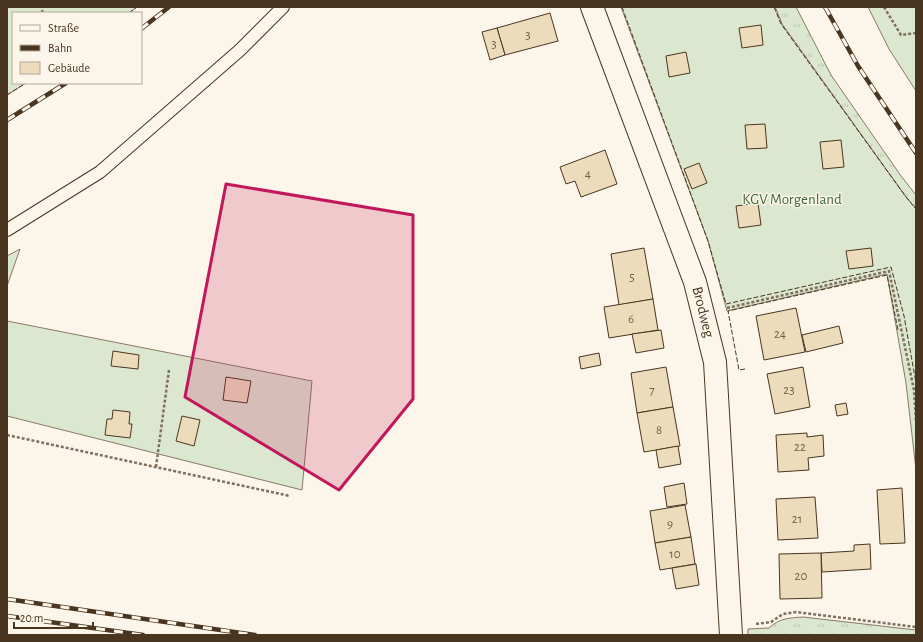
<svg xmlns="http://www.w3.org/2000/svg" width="923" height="642" font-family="'Alegreya Sans',sans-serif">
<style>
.grass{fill:url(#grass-tufts);stroke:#887966}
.garden{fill:#dce7d0;stroke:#887966}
.building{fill:#ecdcbc;stroke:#4a3520}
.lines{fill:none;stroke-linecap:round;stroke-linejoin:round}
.lane-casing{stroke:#4a3520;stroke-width:14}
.secondary-casing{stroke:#4a3520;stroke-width:24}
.path{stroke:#7f6f5c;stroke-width:2.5;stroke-dasharray:3 2;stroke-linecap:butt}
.lane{stroke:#fbf6e9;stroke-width:12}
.secondary{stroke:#fbf6e9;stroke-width:22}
.rail-casing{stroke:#4a3520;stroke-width:4.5}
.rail{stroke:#fbf6e9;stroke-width:3;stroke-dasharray:9;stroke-linecap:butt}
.fence{stroke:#4a3520;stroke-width:1;stroke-dasharray:5 2;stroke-linecap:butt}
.marked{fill:#c2185b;fill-opacity:0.2;stroke:#c2185b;stroke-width:3;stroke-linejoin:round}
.labels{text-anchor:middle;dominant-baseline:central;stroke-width:3;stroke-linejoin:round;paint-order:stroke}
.number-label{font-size:13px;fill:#725f47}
.park-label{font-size:15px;fill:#436837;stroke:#fbf6e9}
.street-label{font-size:15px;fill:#4a3520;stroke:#fbf6e9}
</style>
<defs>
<pattern id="grass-tufts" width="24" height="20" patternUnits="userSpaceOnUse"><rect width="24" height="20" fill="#dce7d0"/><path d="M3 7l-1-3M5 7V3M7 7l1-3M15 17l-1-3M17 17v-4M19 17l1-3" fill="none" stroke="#bec7b2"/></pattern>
</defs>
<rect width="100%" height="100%" fill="#fbf6e9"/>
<!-- grass -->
<g class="grass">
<polygon points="775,7 796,7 831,75 901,176 916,195 916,209 906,197 782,24"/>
<path d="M803 617 916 630V635H748V629L769 628C779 618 790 618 803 617Z"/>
</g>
<!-- garden -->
<g class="garden">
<polygon points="7,7 137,7 129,13 13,13 13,83 26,83 7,95"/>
<polygon points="621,7 775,7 782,24 906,197 916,209 916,470 906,383 887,274 727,311 708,241"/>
<polygon points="868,7 916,7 916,91 889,49"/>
<polygon points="20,249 7,286 7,256"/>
<polygon points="7,321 312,381 302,490 7,416"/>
</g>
<!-- building -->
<g class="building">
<polygon points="550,13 558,41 505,55 497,28"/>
<polygon points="761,25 763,45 742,48 739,28"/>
<polygon points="497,28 505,55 490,60 482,32"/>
<polygon points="686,52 690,73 669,77 666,56"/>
<polygon points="765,124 767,148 747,149 745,125"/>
<polygon points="841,140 844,167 823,169 820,142"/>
<polygon points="605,150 617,184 581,197 575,181 566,184 560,167"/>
<polygon points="699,163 707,183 692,189 684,169"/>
<polygon points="758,203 761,225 739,228 736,206"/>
<polygon points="644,248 653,299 619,305 611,254"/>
<polygon points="871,248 873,266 849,269 846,251"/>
<polygon points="653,299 658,330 609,338 604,307"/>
<polygon points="796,308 805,352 764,360 756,316"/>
<polygon points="839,326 843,343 806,352 802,335"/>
<polygon points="661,330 664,348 636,353 632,334"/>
<polygon points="113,351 139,355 138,369 111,366"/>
<polygon points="599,353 601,365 581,369 579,357"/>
<polygon points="666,367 673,407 637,413 631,373"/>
<polygon points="803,367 810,407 775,414 767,374"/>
<polygon points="226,377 251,381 247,403 223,400"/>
<polygon points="846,403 848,414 837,416 835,405"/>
<polygon points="673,407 680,446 644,452 637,413"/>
<polygon points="113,410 130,412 129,424 132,424 130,438 105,435 107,419 112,419"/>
<polygon points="182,416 200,420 194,446 176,441"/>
<polygon points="807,433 807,437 823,435 824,456 808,458 809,470 778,472 776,435"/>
<polygon points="678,446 681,464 659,468 656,450"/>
<polygon points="684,483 687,504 667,507 664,487"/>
<polygon points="902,488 905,543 880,544 877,490"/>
<polygon points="815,497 818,538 778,540 776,499"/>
<polygon points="685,505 691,537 655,543 650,511"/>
<polygon points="691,537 695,564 660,570 655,543"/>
<polygon points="870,544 871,569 822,572 821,553 854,551 854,545"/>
<polygon points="821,553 822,598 780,599 779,554"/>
<polygon points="696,564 699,585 676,589 672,568"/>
</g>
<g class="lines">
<defs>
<polyline id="lane" points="7,230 100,172 240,50 283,7"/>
<polyline id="secondary" points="592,7 695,282 715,362 731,635"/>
</defs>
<!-- lane casing -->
<use href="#lane" class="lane-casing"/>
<!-- secondary casing -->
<use href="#secondary" class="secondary-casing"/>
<!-- path -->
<g class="path">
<polyline points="884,7 901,35 916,33"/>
<polyline points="42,13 43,7"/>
<polyline points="727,308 889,271 914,390 916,421"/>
<polyline points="7,435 290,496"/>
<polyline points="156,467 169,370"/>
<polyline points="756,624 771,622 783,614 796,612 916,627"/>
</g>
<!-- lane -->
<use href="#lane" class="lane"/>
<!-- secondary -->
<use href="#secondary" class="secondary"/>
<defs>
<g id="rail">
<polyline points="825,7 858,66 916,153"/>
<polyline points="141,29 169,7"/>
<polyline points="7,120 66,83"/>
<polyline points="7,599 255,635"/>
<polyline points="7,616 143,635"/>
</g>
</defs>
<!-- rail casing -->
<use href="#rail" class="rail-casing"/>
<!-- rail -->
<use href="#rail" class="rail"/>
<!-- fence -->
<g class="fence">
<polyline points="622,7 708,241 726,304 891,267 904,316 916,383"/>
<polyline points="774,7 781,24 906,197 916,209"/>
<polyline points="129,13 137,7"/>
<polyline points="7,95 26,83"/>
<polyline points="745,369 739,370 728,311 887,275 898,330"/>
</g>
</g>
<!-- marked area -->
<path class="marked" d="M226 184 413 215V399L339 490 185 397Z"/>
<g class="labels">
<!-- number labels -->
<g class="number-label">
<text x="528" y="35">3</text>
<text x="494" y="44">3</text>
<text x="588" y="174">4</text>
<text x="632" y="277">5</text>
<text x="631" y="319">6</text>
<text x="780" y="334">24</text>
<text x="652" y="390">7</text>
<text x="789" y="390">23</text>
<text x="659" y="430">8</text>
<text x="800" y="447">22</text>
<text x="797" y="519">21</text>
<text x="670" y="524">9</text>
<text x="675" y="554">10</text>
<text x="801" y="576">20</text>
</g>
<!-- park labels -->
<g class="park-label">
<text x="792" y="199">KGV Morgenland</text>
</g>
<!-- street labels -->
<g class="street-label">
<text transform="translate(703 312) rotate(76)">Brodweg</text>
</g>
</g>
<!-- border -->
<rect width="923" height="642" fill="none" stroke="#4a3520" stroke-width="16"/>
<!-- legend -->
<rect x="12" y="12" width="130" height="72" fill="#fbf6e9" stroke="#b4a999"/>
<rect x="20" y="25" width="20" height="6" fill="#fbf6e9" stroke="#b4a999"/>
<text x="48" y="32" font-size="12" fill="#4a3520">Straße</text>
<rect x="20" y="45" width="20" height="6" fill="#4a3520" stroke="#b4a999"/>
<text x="48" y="52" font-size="12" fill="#4a3520">Bahn</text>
<rect x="20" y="62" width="20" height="12" fill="#ecdcbc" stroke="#b4a999"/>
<text x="48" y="72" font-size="12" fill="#4a3520">Gebäude</text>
<!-- scale -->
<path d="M14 622v6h79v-6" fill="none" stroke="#4a3520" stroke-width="2"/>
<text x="20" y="622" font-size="12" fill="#4a3520" stroke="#fbf6e9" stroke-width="3" paint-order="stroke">20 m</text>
</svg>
